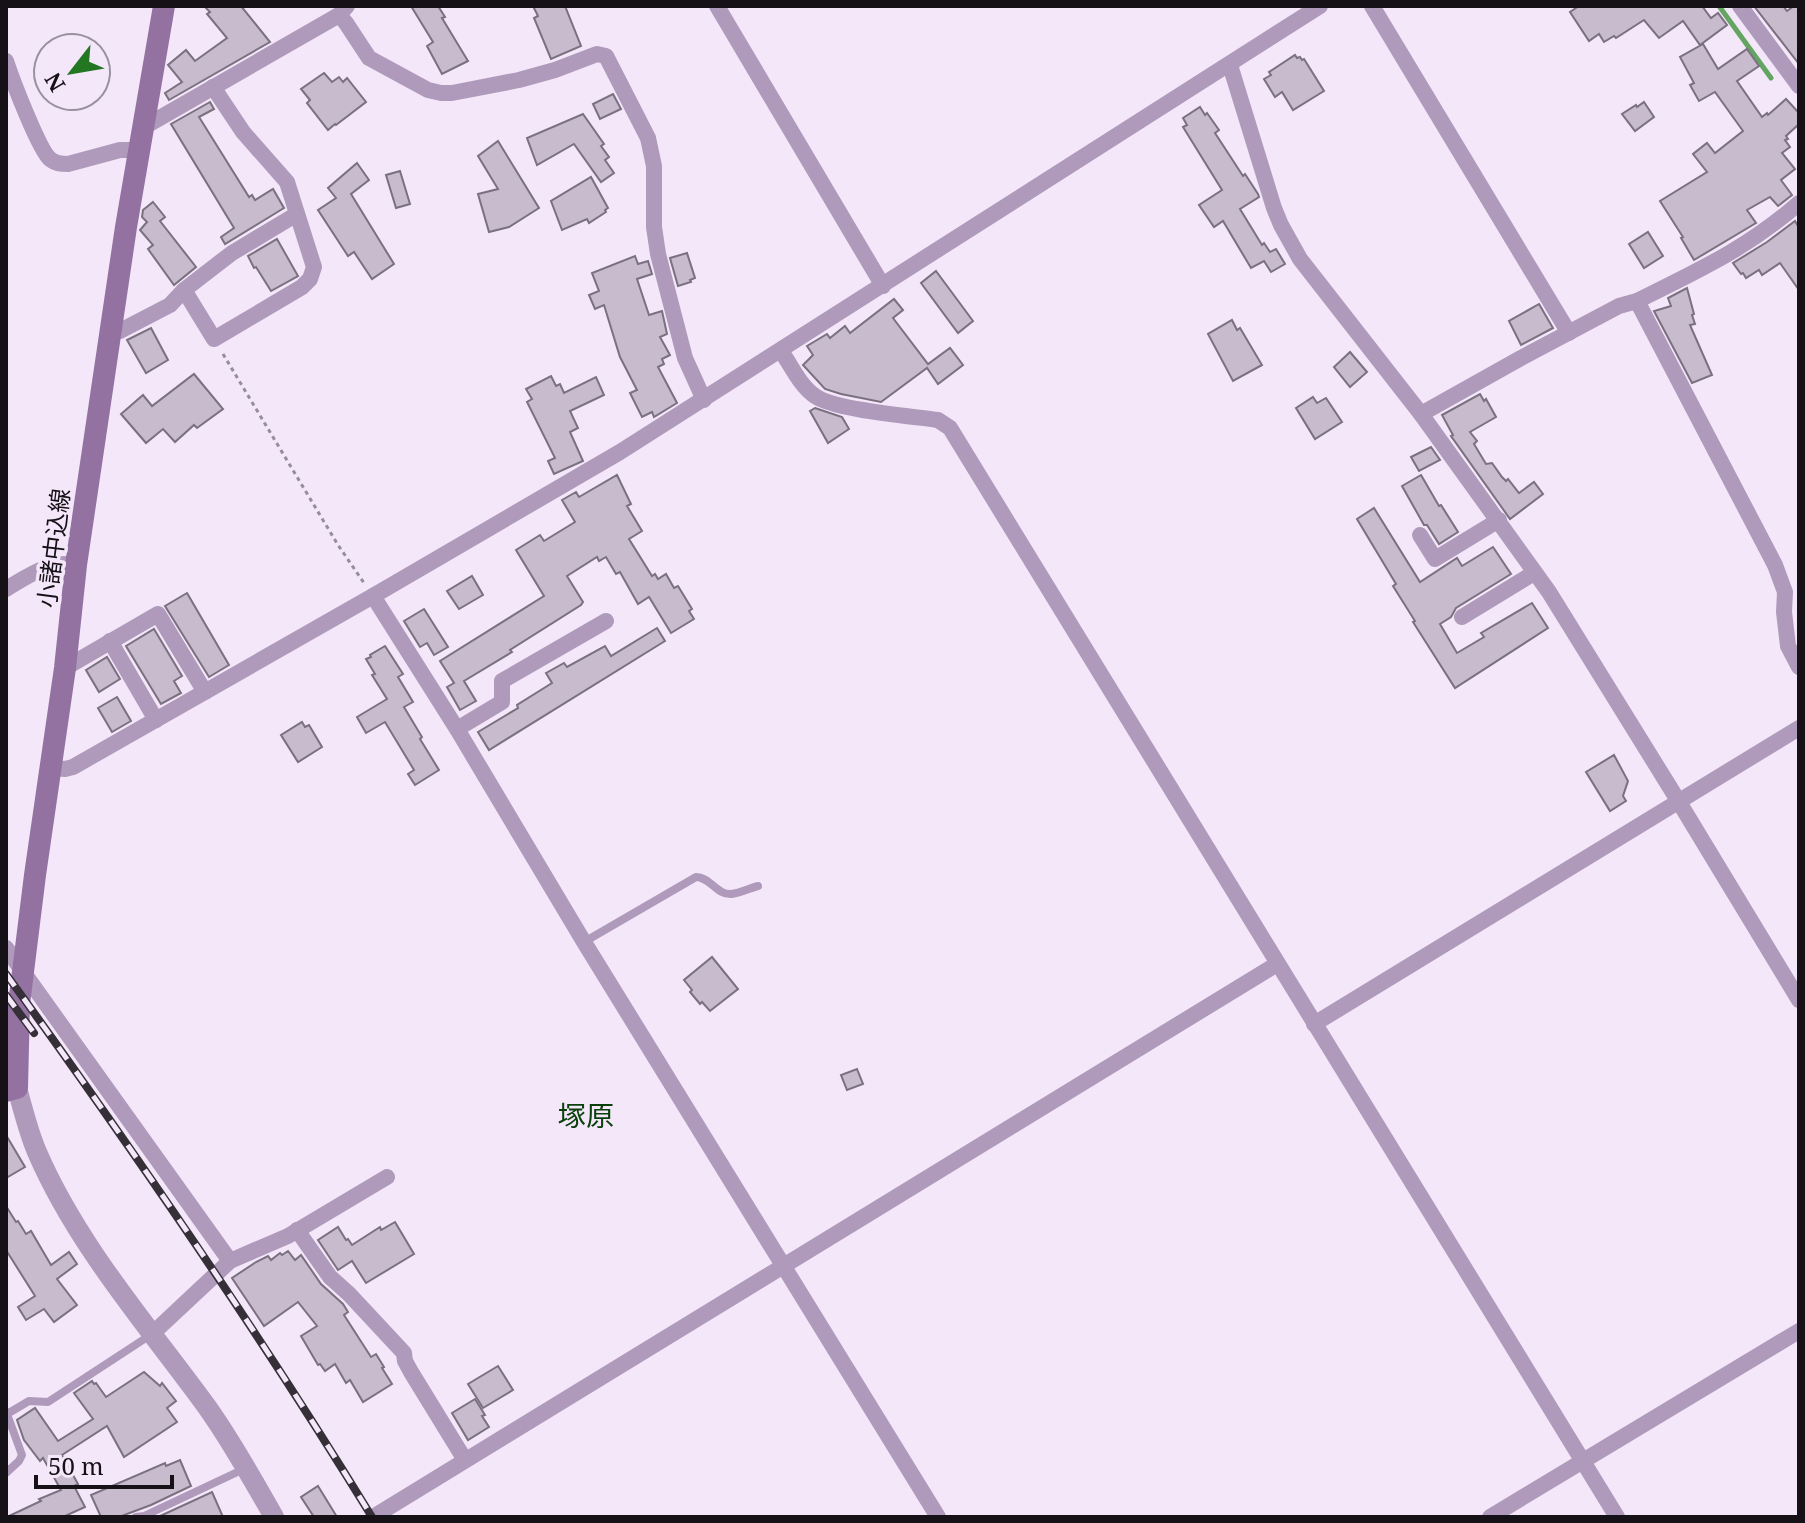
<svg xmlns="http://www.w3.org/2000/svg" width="1805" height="1523" font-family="'Noto Serif','Noto Sans JP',serif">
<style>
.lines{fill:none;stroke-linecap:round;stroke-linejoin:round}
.stream{stroke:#65a562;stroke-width:5}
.building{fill:#c7bbcd;stroke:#7b7080;stroke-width:2}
.path{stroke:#968d9a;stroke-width:3;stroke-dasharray:4 4;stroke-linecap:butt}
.service{stroke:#b09abb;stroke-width:8}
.minor{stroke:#b09abb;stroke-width:16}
.tertiary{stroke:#b09abb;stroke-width:20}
.secondary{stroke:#9372a2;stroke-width:22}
.rail-casing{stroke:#353038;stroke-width:8}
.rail{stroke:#f3e7f9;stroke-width:5;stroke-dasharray:15;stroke-linecap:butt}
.labels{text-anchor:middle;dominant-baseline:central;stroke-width:7;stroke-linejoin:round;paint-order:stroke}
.street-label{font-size:24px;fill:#151117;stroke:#f3e7f9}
.quarter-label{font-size:28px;fill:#0a410b;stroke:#f3e7f9}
</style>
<rect width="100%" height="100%" fill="#f3e7f9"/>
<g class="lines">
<!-- stream -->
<polyline class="stream" points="1719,6 1771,78"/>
</g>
<!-- building -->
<g class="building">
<polygon points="204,6 241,6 270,42 169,100 165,93 182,82 168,65 186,50 195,61 227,38 207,14 210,12"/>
<polygon points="411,6 438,6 445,17 442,18 468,61 442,74 427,46 433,42"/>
<polygon points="533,6 565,6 581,46 551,59 534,18 538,16"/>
<polygon points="1579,6 1702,6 1711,18 1718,13 1727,25 1700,45 1683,21 1659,38 1644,20 1616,38 1614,36 1604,42 1599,34 1589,41 1570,12"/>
<polygon points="1754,6 1783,6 1787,11 1794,6 1799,6 1799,64"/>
<polygon points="1703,44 1718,69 1747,49 1759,66 1737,81 1762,117 1767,113 1768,115 1786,99 1799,113 1799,124 1786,136 1788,139 1785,140 1790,147 1782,153 1795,169 1781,180 1792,195 1778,206 1770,197 1747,210 1756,223 1694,260 1681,238 1683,237 1660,201 1707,172 1693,154 1707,143 1715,153 1743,131 1715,92 1699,101 1690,85 1694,83 1680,57"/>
<polygon points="1295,55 1297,58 1300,57 1302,60 1304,59 1324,91 1293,110 1282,92 1275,97 1264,79 1271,75 1269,72"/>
<polygon points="324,73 332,82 339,77 343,82 347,78 366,102 336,125 335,124 328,130 307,103 310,100 301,89"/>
<polygon points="613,94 621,109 600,119 593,104"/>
<polygon points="210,102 214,109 199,117 249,197 252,195 255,200 273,189 284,208 225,244 221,237 234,228 171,124"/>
<polygon points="1644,102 1654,117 1635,131 1622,114 1636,105 1637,107"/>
<polygon points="1200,107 1205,115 1207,113 1219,130 1215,133 1243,176 1245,174 1258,194 1259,197 1240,209 1262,245 1264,243 1270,252 1276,249 1285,264 1271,272 1264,261 1251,268 1223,221 1214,227 1199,205 1222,190 1183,127 1187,125 1183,118"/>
<polygon points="583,114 604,144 601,146 609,157 605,160 614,173 601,182 574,144 537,165 527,138"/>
<polygon points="498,141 539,208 509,227 489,232 478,194 498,189 478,156"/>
<polygon points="357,163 369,180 351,194 394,264 372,279 354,252 348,256 318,210 336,198 328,188"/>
<polygon points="400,171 410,204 396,208 386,175"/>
<polygon points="591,177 608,208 605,210 606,212 589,223 587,219 562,230 551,201"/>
<polygon points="153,202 165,217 160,221 196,267 174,285 148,249 153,245 140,230 147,222 142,217 143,210"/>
<polygon points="1795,221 1799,228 1799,290 1780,263 1762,275 1759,270 1746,278 1743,273 1741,274 1733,263 1767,242"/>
<polygon points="1648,232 1663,256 1644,268 1629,244"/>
<polygon points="277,239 298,276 271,291 256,267 254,268 248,256"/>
<polygon points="687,253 695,278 690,280 691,282 678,286 670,258"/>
<polygon points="635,256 638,264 648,261 652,274 637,279 649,315 662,311 667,334 660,337 670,355 662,359 664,364 658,367 677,403 654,417 652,412 642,417 630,393 637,390 620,357 604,305 595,309 589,295 599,291 592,273"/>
<polygon points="936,271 973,321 958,333 921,283"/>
<polygon points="1687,288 1694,314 1692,315 1695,324 1690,325 1712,375 1692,383 1654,311 1671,306 1668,298"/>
<polygon points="894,299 903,310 893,318 928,364 950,348 963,365 938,384 927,368 881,402 841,394 825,389 803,365 813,355 807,346 827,334 830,338 845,326 850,333"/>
<polygon points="1539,304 1553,328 1521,345 1509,321"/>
<polygon points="1232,320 1237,330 1240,328 1262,365 1233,381 1208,334"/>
<polygon points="151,328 168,360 146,373 127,340"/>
<polygon points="1350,352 1367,372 1350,387 1334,367"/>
<polygon points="194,374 223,409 197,428 194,425 175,442 163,429 146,443 121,414 143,395 152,406"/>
<polygon points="551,376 556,386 560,384 564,393 596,377 604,395 570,411 578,428 570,432 583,461 554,474 548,461 555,458 527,402 532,399 526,389"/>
<polygon points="1480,394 1484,401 1486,399 1496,417 1470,432 1477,441 1474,444 1486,464 1492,463 1502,477 1506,481 1508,479 1519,493 1534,482 1543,494 1510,519 1451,436 1453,435 1442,415"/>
<polygon points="1313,397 1317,403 1326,398 1342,422 1315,439 1296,408"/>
<polygon points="815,408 842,417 849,429 828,443 810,411"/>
<polygon points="1431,447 1440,460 1419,471 1411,457"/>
<polygon points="617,475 631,504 627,506 642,531 629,539 652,576 655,574 658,579 666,574 674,588 678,586 692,609 689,611 694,619 671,633 649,597 638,604 620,572 616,574 606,557 599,561 597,557 567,576 583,602 581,605 510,650 512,652 464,681 476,701 460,710 447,687 454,683 440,661 544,596 516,550 540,535 544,541 575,522 562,500 576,492 579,497"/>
<polygon points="1421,475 1439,506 1441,505 1458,532 1439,544 1427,525 1424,525 1402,486"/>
<polygon points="1374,508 1420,582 1457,558 1462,566 1493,547 1511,574 1456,608 1451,617 1440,624 1457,653 1484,637 1481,633 1532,603 1548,628 1455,688 1413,622 1415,621 1393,586 1396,584 1357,519"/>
<polygon points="472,576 483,595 459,609 447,591"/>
<polygon points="187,593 229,665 209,677 165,606"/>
<polygon points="424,609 448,647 434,655 427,643 420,647 404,621"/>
<polygon points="657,628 665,641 489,750 478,732 518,708 517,705 552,683 546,673 564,663 567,667 605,646 611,656"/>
<polygon points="154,629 182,676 174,681 181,693 161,704 126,646"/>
<polygon points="385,646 403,674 398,677 413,702 404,707 422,737 420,739 439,770 415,785 408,774 414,770 385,722 366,733 357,717 387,699 372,675 375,674 366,659 371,657 370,655"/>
<polygon points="107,657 120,679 99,692 86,670"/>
<polygon points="117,697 131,721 112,732 98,708"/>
<polygon points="302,722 305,727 309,725 322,747 298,762 281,735"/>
<polygon points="1614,755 1628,781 1623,796 1626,801 1610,811 1586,772"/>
<polygon points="712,957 738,989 710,1011 702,1002 700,1004 690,992 692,990 684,980"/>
<polygon points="857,1069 863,1084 847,1090 841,1075"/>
<polygon points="6,1135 25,1167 6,1178"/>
<polygon points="6,1206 16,1222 18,1221 26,1234 31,1231 51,1265 69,1252 77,1264 57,1279 77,1305 54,1322 44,1309 26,1320 18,1307 35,1296 6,1250"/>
<polygon points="395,1222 414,1254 366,1283 352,1261 338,1270 318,1240 338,1227 346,1240 348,1239 352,1245 380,1227 381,1230"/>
<polygon points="288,1251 295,1260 301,1255 321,1284 343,1304 348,1312 344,1315 371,1357 376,1354 384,1367 382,1368 392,1384 363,1402 350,1380 346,1383 335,1364 325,1371 320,1364 318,1365 301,1336 317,1326 298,1302 264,1326 232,1278 256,1262 268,1256 271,1260 280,1253 282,1255"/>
<polygon points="498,1366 513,1390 483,1408 468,1384"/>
<polygon points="144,1372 160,1386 162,1383 176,1401 167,1408 177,1422 124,1457 107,1426 62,1455 78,1484 74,1486 85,1507 63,1517 7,1517 41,1501 39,1499 61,1490 43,1458 40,1461 24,1440 17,1420 35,1408 58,1441 93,1419 74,1393 92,1381 94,1384 96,1383 106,1397"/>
<polygon points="475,1399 485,1415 482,1416 489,1427 468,1440 452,1413"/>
<polygon points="180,1460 191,1486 151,1505 119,1517 101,1517 91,1495 165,1463 166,1466"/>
<polygon points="318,1486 337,1517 314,1517 301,1497"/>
<polygon points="212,1492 223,1517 158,1517"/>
</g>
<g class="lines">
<!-- path -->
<polyline class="path" points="223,354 338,545 364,583"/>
<!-- service -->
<g class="service">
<path d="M584 942 696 877C710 877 717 895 731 894 740 893 750 888 758 886"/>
<polyline points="6,1412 7,1414 29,1401 48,1402 152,1334"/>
<polyline points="6,1473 19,1461 22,1455 7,1414"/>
<polyline points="136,1517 144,1516 246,1468"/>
</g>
<!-- minor -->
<g class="minor">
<polyline points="717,6 883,286"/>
<polyline points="1372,6 1569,333"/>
<polyline points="1740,6 1799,86"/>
<polyline points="339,15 346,23 369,58 428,90 441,93 452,93 519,80 555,70 597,54 606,56 648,138 654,166 654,227 658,254 685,358 704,400"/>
<path d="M6 61C12 79 39 150 50 159 56 164 62 164 68 164L120 150H138"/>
<polyline points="1230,65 1274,208 1281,225 1300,259 1421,414 1549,592 1679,802 1799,1000"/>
<polyline points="144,127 339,15 347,6"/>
<polyline points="184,290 214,339 302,287 310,279 314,267 287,182 243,132 213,87"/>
<polyline points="1637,301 1775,565 1785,592 1784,612 1788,646 1799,667"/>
<polyline points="110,329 120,331 170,305 184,290 232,253 297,214"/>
<path d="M781 351C791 365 800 386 815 396 835 410 910 416 938 420L950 428 1617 1517"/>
<path d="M1421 414 1521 358 1619 306 1637 301C1697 271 1748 248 1799 203"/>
<polyline points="1420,535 1435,559 1499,520"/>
<path d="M6 589C28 576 50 560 76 565"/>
<polyline points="373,596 457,729 584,942 938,1517"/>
<polyline points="1462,617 1534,573"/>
<polyline points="110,641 156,720"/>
<polyline points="65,668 158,614 205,692"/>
<polyline points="457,729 502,702 502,681 606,621"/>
<polyline points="51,768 65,769 73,767 373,596 620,452 1320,6"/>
<polyline points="6,948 230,1261"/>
<polyline points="1314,1024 1799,728"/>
<polyline points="297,1230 330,1277 349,1294 404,1353 405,1361 411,1372 465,1460"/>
<polyline points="152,1334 230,1261 288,1236 387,1177"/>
<polyline points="373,1517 1277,964"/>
<polyline points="1490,1517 1799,1331"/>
</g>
<!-- tertiary -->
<path class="tertiary" d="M17 1088C23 1109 28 1131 37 1152 77 1245 148 1326 207 1407 232 1442 253 1480 274 1517"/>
<!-- secondary -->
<polyline class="secondary" points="6,1091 17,1088 19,1004 35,875 65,668 76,565 126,227 164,6"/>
<defs>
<g id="rail">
<path d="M6 974C134 1151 258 1331 372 1517"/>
<polyline points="6,995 34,1033"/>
</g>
</defs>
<!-- rail casing -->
<use href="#rail" class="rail-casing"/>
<!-- rail -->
<use href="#rail" class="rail"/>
</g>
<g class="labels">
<!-- street labels -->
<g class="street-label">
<text transform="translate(53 548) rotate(-83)">小諸中込線</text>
</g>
<!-- quarter labels -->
<g class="quarter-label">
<text x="586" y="1115">塚原</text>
</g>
</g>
<!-- border -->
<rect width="1805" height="1523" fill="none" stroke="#151117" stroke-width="16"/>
<!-- north arrow -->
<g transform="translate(72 72) rotate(239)"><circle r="38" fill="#f3e7f9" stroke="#9a919f" stroke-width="2"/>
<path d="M0-6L14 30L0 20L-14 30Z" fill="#237723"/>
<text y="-12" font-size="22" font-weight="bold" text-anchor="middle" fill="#151117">N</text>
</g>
<!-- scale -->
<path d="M36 1475v12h136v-12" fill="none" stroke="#151117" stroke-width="4"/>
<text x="48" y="1475" font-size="24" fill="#151117" stroke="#f3e7f9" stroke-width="6" paint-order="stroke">50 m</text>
</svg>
